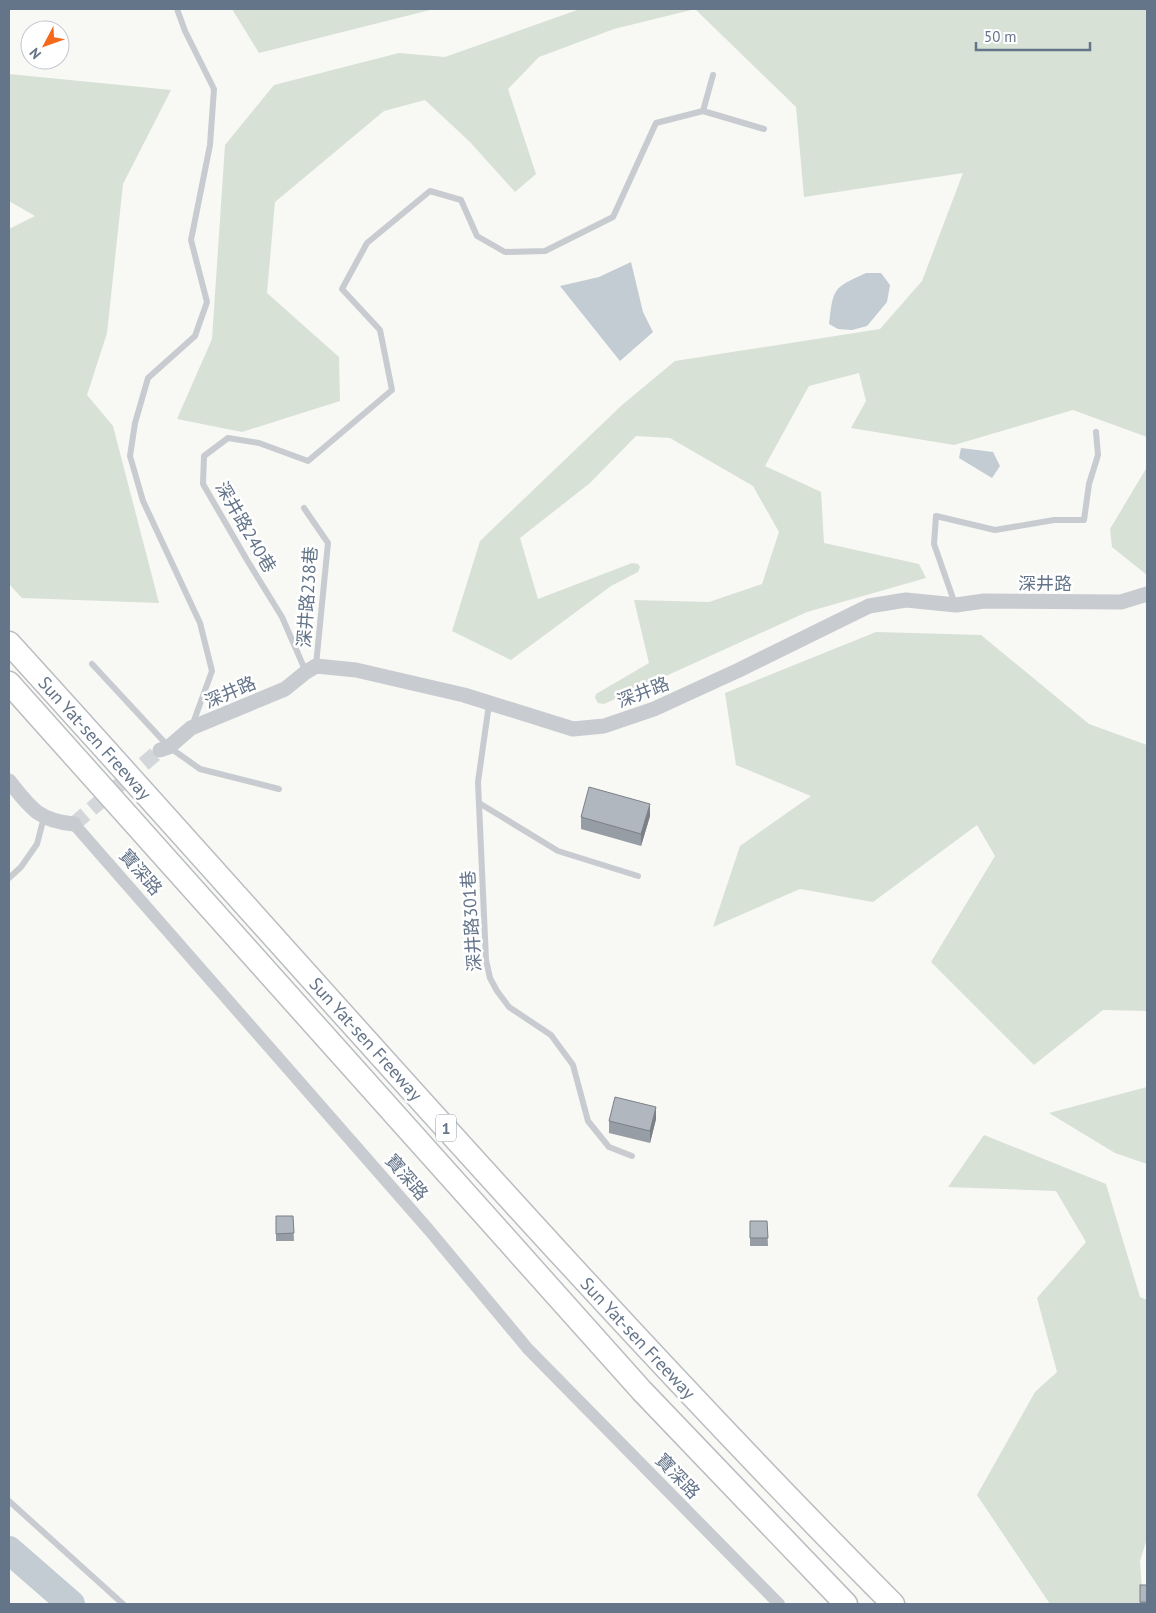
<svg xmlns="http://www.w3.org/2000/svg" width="1156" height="1613" font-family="'PT Sans','Noto Sans TC',sans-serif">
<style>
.green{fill:#d8e1d6}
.water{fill:#c2ccd2}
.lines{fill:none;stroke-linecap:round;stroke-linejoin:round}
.river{stroke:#c2ccd2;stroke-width:28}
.tertiary-tunnel{stroke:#d3d7da;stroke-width:15;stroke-dasharray:15 8;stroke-linecap:butt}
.motorway-casing{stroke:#babdc1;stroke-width:25}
.service{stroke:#c8cbcf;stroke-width:6}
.minor{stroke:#c8cbcf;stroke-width:12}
.tertiary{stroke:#c8cbcf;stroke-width:15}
.motorway{stroke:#fff;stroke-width:22}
.wall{fill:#979da4}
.shaded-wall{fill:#7b8086}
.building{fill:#b0b7bf;stroke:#7b8086}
.labels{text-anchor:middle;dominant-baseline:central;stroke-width:5;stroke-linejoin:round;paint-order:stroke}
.shield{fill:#fff;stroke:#929eac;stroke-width:1}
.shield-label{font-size:16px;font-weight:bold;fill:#647489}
.street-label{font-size:18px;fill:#647489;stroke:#fff}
</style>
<rect width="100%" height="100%" fill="#f8f8f5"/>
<!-- green -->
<g class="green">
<polygon points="232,9 434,9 259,53"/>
<polygon points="580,9 1147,9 1147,437 1073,410 954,445 851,428 866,401 859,373 809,386 765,466 821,492 824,543 919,564 926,578 807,612 604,704 598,703 595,698 596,694 649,663 634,600 709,602 762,584 779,532 753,486 670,438 636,436 590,483 520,538 538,599 632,563 638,564 640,567 638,572 611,586 511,660 452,631 480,541 622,405 675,361 880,329 922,281 963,173 804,197 796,107 695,9 614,29 539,57 508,89 536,174 515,192 470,142 425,100 384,111 275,202 267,293 339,357 340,401 242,432 177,419 212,339 225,145 274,85 399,53 445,57"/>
<polygon points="9,74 171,90 123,184 107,333 87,395 113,426 159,603 22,598 9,584 9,229 35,216 9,201"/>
<polygon points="1147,467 1147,575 1112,547 1110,529"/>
<polygon points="876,632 981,635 1089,724 1147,745 1147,1011 1103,1010 1034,1065 931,962 995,856 977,825 873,902 800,889 713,927 740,846 811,796 736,765 725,693"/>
<polygon points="1147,1087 1147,1164 1115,1153 1049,1113"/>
<polygon points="984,1135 1106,1184 1140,1297 1147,1300 1147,1539 1140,1561 1143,1604 1050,1604 977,1495 1035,1392 1057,1372 1037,1298 1086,1242 1056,1191 948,1187"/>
</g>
<!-- water -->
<g class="water">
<polygon points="631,262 643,312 653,332 620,361 560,286 599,277"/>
<path d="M866 273H881L890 285 887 302 867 326 852 330 838 329 829 324C833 288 833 288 866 273Z"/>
<polygon points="961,448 993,452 1000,466 992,478 959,458"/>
</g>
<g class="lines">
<!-- river -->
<polyline class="river" points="9,1550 71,1604"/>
<!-- tertiary-tunnel -->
<polyline class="tertiary-tunnel" points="74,824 160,750"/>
<defs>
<g id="motorway">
<path d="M9 643C302 965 586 1295 893 1604"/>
<polyline points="9,683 642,1391 846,1604"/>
</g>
</defs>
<!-- motorway casing -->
<use href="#motorway" class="motorway-casing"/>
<!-- service -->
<g class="service">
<polyline points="177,9 185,31 214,89 210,145 191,240 207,302 195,336 148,378 135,423 130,456 143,501 200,623 212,671 192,726"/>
<polyline points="703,111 713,75"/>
<polyline points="304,508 328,543 316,665"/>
<polyline points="955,604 934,544 936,516 995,530 1054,520 1084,520 1089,484 1098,455 1096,432"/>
<polyline points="92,664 169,747 200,769 279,789"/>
<polyline points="306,672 282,617 247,560 203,484 204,456 228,438 259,443 308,461 392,390 380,330 342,289 367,243 430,191 461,200 477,236 505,252 545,251 613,217 656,123 703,111 764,129"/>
<polyline points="489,704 478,782 486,960 490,978 497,991 509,1007 551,1035 573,1065 588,1121 609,1147 632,1156"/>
<polyline points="479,803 558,851 638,876"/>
<polyline points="9,878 21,867 37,844 44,817"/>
<polyline points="9,1501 123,1604"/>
</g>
<!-- minor -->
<polyline class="minor" points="74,824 429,1230 528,1349 779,1604"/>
<!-- tertiary -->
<g class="tertiary">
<polyline points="160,750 169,747 191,728 285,689 306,672 316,666 356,670 464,695 573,729 604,726 654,709 739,670 869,606 906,600 956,605 984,601 1121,602 1147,594"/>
<path d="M9 781C30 807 38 821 74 824"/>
</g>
<!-- motorway -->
<use href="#motorway" class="motorway"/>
</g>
<!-- wall -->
<g class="wall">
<polygon points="650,816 641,846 581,829 581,817"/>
<polygon points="656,1119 650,1143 609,1133 609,1121"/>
<polygon points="276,1216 293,1216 294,1241 276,1241"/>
<polygon points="750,1221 767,1221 768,1246 750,1246"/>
<rect x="1140" y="1585" width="7" height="19"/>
</g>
<!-- shaded-wall -->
<g class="shaded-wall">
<polygon points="650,804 650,816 641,846 641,834"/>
<polygon points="656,1107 656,1119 650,1143 650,1131"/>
</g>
<!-- building -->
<g class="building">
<polygon points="589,787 650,804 641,834 581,817"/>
<polygon points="615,1097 656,1107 650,1131 609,1121"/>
<polygon points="276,1216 293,1216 294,1233 276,1234"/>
<polygon points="750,1221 767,1221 768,1238 750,1238"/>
<rect x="1140" y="1585" width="7" height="17"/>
</g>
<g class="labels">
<!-- shield labels -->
<rect class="shield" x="436" y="1114.5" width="20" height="27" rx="4"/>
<g class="shield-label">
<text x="446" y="1128">1</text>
</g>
<!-- street labels -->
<g class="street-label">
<text transform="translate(246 527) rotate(60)">深井路240巷</text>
<text x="1045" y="583">深井路</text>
<text transform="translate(307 597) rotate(-86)">深井路238巷</text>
<text transform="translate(230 692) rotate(-23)">深井路</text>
<text transform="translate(643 692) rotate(-21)">深井路</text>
<text transform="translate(95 738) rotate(48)">Sun Yat-sen Freeway</text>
<text transform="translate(141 872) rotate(49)">寶深路</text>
<text transform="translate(471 921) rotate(-94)">深井路301巷</text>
<text transform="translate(366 1039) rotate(48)">Sun Yat-sen Freeway</text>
<text transform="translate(407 1177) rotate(49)">寶深路</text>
<text transform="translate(638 1338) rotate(47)">Sun Yat-sen Freeway</text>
<text transform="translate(678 1476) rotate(46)">寶深路</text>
</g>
</g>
<!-- border -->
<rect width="1156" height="1613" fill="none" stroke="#647489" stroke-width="20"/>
<!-- north arrow -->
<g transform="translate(45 45) rotate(229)"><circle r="24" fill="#ffffff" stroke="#c1c7d0"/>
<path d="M0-4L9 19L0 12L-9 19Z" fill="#f4691a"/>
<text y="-8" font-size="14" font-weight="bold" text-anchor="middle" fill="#647489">N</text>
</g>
<!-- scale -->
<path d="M976 42v8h114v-8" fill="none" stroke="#647489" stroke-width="2.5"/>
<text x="984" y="42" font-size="15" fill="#647489" stroke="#ffffff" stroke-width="4" paint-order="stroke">50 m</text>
</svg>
